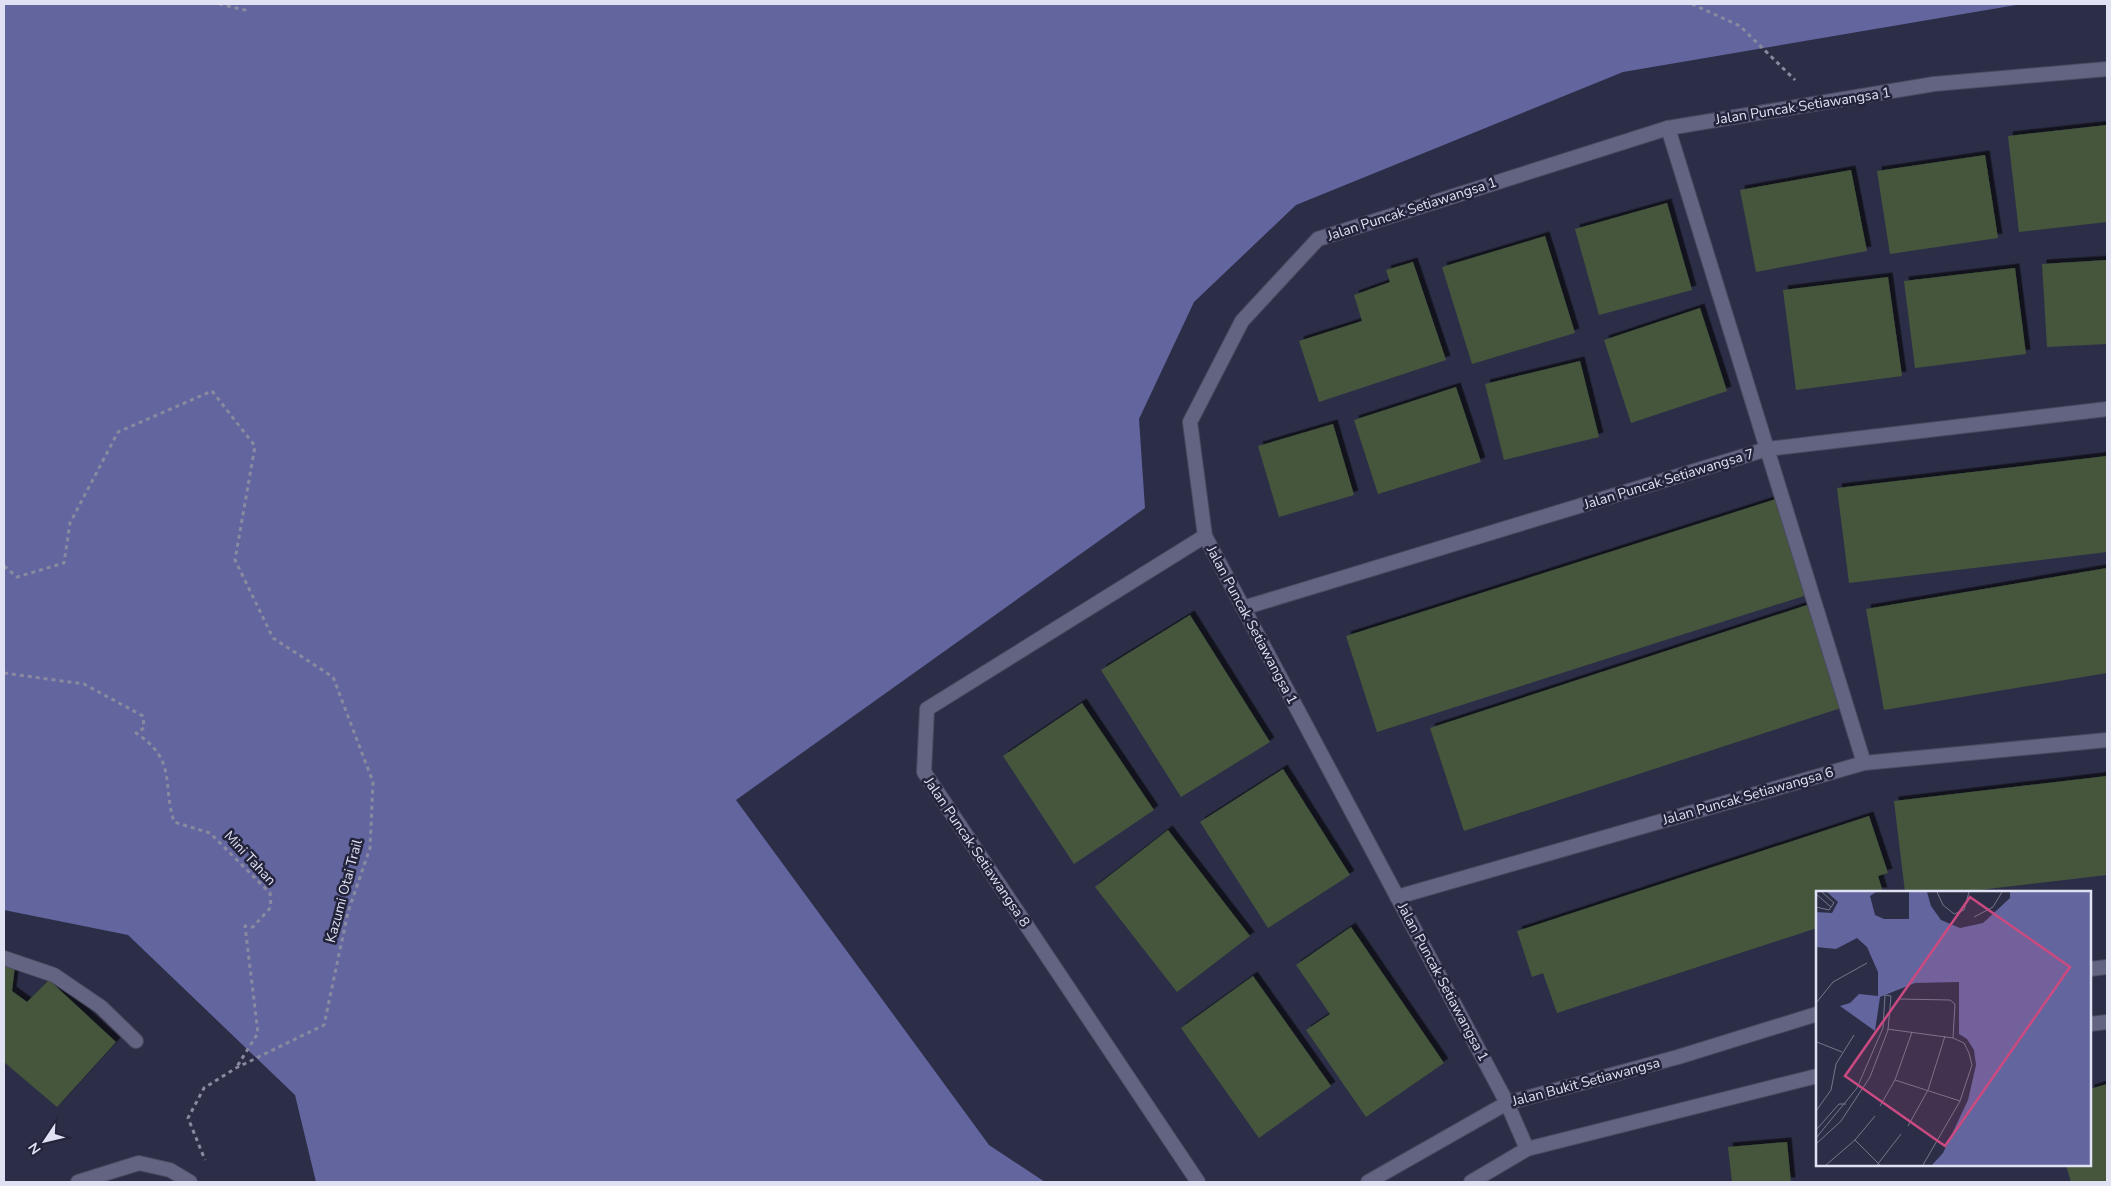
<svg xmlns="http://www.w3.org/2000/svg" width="2111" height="1186" font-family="'Nunito Sans',sans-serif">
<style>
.forest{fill:#63659f}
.building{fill:#44563d;filter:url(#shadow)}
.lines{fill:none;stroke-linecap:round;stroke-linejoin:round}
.service-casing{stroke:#4a4a60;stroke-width:16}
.minor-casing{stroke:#4a4a60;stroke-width:16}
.tertiary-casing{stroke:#4a4a60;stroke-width:16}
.path{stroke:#898a9f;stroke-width:3;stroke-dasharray:4 4;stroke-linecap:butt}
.service{stroke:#626481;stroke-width:14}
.minor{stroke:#626481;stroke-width:14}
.tertiary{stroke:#626481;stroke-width:14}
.labels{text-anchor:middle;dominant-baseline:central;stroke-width:5;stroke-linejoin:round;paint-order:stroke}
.street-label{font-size:14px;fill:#e0e1f2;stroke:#23243c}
.inset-road{fill:none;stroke:#74768b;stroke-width:1}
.view{fill:#ca4a81;fill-opacity:0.15;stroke:#ca4a81;stroke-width:2.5}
.inset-edge{fill:none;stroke:#e0e1f2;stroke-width:2.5}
</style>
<defs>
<filter id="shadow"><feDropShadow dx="4.5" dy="-4.5" stdDeviation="0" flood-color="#0009"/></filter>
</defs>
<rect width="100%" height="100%" fill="#2c2e47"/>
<!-- forest -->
<polygon class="forest" points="4,4 2022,4 1623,72 1296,205 1194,302 1139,419 1145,508 736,800 989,1145 1045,1182 316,1182 295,1095 128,935 4,910"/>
<!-- building -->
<g class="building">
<polygon points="2107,125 2107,222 2019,232 2008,136"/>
<polygon points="1985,155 1998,238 1890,254 1877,171"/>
<polygon points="1851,170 1867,251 1756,272 1740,190"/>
<polygon points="1667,203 1692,290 1599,315 1575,229"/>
<polygon points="1545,236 1575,333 1472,364 1442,267"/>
<polygon points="2107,260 2107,344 2047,347 2042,264"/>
<polygon points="1413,262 1446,360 1319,402 1299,341 1362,321 1354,295 1390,282 1386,270"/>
<polygon points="2015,268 2026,354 1915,368 1904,281"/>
<polygon points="1888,277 1902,376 1796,390 1783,290"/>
<polygon points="1700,308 1727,391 1631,423 1604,340"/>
<polygon points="1580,361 1599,437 1504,460 1485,384"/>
<polygon points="1456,387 1481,462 1378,494 1354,420"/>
<polygon points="1333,424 1354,495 1279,517 1258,446"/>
<polygon points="2107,456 2107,552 1849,583 1837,488"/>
<polygon points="1776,499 1807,595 1377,732 1346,636"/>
<polygon points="2107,568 2107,673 1884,710 1866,609"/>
<polygon points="1807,605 1841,708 1464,831 1430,728"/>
<polygon points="1190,615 1270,742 1181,797 1101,670"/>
<polygon points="1082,703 1154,810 1074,864 1003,756"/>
<polygon points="1283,769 1350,875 1268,928 1200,822"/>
<polygon points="2107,776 2107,875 1962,892 1905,892 1894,801"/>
<polygon points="1869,816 1888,873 1878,876 1883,892 1817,892 1817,928 1557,1013 1543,973 1532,977 1517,931"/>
<polygon points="1168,830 1250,936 1177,992 1095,887"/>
<polygon points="1351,927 1444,1063 1366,1117 1306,1030 1330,1014 1296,965"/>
<polygon points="4,961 15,966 12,991 27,1002 49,980 116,1042 57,1107 4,1062"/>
<polygon points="1253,976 1331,1086 1259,1138 1181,1028"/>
<polygon points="2107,1084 2107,1182 2071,1182 2066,1165 2090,1165 2090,1089"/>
<polygon points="1787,1142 1791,1182 1732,1182 1728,1147"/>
</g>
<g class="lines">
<defs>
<g id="service">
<polyline points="1668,128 1864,763"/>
<polyline points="4,958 54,975 101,1007 136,1041"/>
</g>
<g id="minor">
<polyline points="1243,608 1767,449 2107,409"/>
<polyline points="1397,897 1864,763 2107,740"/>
<polyline points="1527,1149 1507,1103 1205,536 1190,422 1242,321 1318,239 1668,128 1934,84 2107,69"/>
<polyline points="78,1182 139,1163 170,1170 190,1182"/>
<polyline points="1198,1182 924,772 927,709 1205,536"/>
</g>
<g id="tertiary">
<polyline points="2090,969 2107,967"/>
<polyline points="2090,1024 2107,1022"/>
<polyline points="1368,1182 1507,1103 1678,1057 1817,1014"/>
<polyline points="1471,1182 1527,1149 1817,1076"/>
</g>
</defs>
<!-- service casing -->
<use href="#service" class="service-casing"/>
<!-- minor casing -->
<use href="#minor" class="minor-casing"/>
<!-- tertiary casing -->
<use href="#tertiary" class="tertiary-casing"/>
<!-- path -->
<g class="path">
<polyline points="219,4 245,10 247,4"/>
<polyline points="1692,4 1740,26 1795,80"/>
<polyline points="4,566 17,577 64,563 70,523 118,432 212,391 255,446 235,560 273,638 333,677 373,782 370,848 348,912 324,1025 236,1068 204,1088 188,1118 205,1160"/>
<path d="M4 673 84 684 143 716 144 728 136 733C177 760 162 783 174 822L210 833 270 893 271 907 253 927 245 926 258 1033 236 1068"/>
</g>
<!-- service -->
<use href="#service" class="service"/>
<!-- minor -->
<use href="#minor" class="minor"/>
<!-- tertiary -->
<use href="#tertiary" class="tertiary"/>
</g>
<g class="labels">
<!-- street labels -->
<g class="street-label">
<text transform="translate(1803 106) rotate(-9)">Jalan Puncak Setiawangsa 1</text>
<text transform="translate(1412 209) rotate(-18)">Jalan Puncak Setiawangsa 1</text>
<text transform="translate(1669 479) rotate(-17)">Jalan Puncak Setiawangsa 7</text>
<text transform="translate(1252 625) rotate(62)">Jalan Puncak Setiawangsa 1</text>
<text transform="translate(1748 796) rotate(-16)">Jalan Puncak Setiawangsa 6</text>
<text transform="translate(977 852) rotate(56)">Jalan Puncak Setiawangsa 8</text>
<text transform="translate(250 858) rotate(47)">Mini Tahan</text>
<text transform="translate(344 891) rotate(-75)">Kazumi Otai Trail</text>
<text transform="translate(1443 982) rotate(62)">Jalan Puncak Setiawangsa 1</text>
<text transform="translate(1586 1082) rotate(-15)">Jalan Bukit Setiawangsa</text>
</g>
</g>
<!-- overview -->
<g transform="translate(1816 891)">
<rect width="275" height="275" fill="#2c2e47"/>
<path d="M11 1H60L54 5 59 24 68 28H93V1H111L115 15 125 29 144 37 167 32 194 7V1H275V274H116L127 262 152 209 160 174 158 159 151 148 143 143V91L99 92 64 106 59 140 24 115 34 112 43 103 62 105V81L51 56 41 47 20 58 0 56V21L16 22 22 11Z" fill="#63659f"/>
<path class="inset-road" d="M121 1 127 14 138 23 148 19 153 1M0 3 15 16 18 12 6 1M0 16 13 19 15 16M158 26 177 16 186 1M82 108 134 109 139 113 137 147M0 112 17 91 51 72M71 138 137 147 148 152 153 162 156 174 144 210 107 274M1 151 26 161M79 189 144 210M64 215 79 189 96 141M0 220 15 199 20 173 38 144M92 235 112 199 129 145M0 239 23 213H30M0 247 41 197 67 137 69 104 75 105 72 139 54 186 25 230 0 253M39 249 64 274M10 274 39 249 59 225M61 274 85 243"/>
<path class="view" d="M154 6 254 76 129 255 29 185Z"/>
<rect width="275" height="275" class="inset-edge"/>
</g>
<!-- border -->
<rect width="2111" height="1186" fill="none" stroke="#e0e1f2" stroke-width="10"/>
<!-- north arrow -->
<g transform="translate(45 1141) rotate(235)" stroke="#23243c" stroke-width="4" paint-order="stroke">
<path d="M0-4L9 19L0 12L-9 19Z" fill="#e0e1f2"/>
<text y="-8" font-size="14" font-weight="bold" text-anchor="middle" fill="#e0e1f2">N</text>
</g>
</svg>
